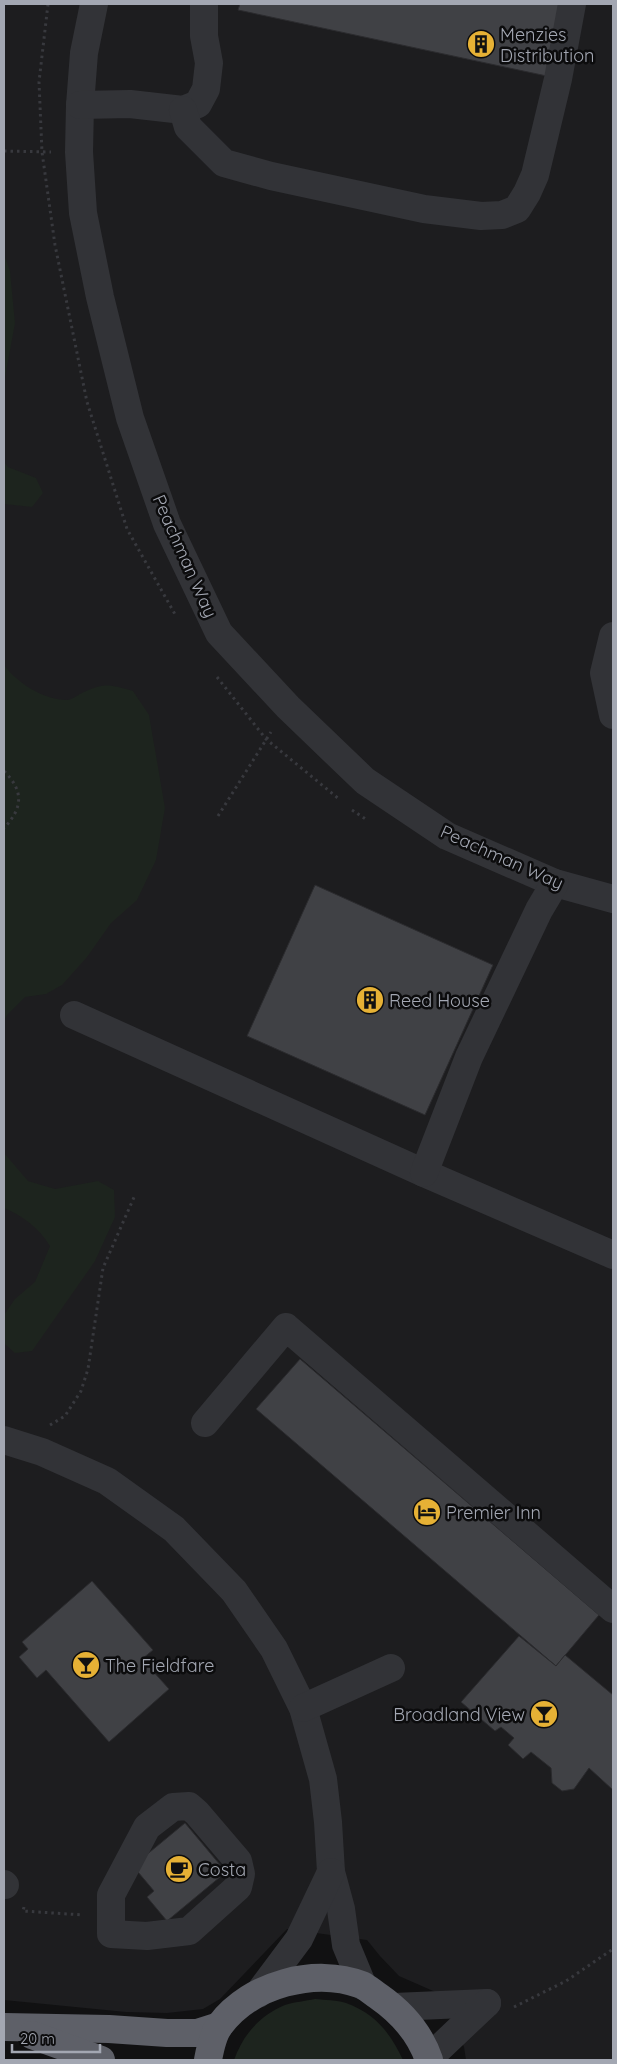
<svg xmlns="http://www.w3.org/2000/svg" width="617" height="2064" font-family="Quicksand,sans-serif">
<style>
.built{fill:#1d1d1f}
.green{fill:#1d241e}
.building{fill:#404145;stroke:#2b2b2e}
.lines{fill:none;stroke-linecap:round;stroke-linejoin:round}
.path{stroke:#38393e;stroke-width:3;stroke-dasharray:2.5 4;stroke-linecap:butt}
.minor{stroke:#323337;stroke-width:28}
.highway{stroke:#5e6068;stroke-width:28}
.labels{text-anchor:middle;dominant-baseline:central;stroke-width:5;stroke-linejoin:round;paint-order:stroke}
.poi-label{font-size:18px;fill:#a3a7b2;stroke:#0c0c0d;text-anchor:start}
.street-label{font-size:18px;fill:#a3a7b2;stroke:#0c0c0d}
</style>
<rect width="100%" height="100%" fill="#111112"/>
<!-- built -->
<polygon class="built" points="4,4 613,4 613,2060 466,2060 464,2047 440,1994 399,1976 380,1956 367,1940 287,1929 220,1999 203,2009 167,2013 126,2012 4,2000"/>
<!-- green -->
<g class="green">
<polygon points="4,254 10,271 15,323 4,383"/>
<polygon points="4,462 8,467 36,478 43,493 32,507 4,504"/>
<path d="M4 665C17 683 44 700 67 700 72 700 79 694 84 692 105 682 112 685 133 691L149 715 165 808 156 860 137 900 111 923 87 957 62 985 46 994 25 997 7 1015 4 1021Z"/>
<path d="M4 1153 28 1181 55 1189 98 1181 114 1190 115 1217 95 1261 32 1351 15 1353 5 1344 4 1315 15 1299 35 1282 50 1246C39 1228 23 1216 4 1208Z"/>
<path d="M315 1999C325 2000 337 2000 346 2003 376 2014 390 2033 403 2060H234C243 2035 259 2016 285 2005 294 2002 306 2001 315 1999Z"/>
</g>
<!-- building -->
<g class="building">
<polygon points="240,4 572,4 556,78 238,10"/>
<polygon points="315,885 493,965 425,1115 247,1036"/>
<polygon points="300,1359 599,1615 556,1666 256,1409"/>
<polygon points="92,1581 153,1650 142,1659 169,1689 109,1742 46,1670 37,1678 19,1657 28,1649 22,1642"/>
<polygon points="519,1636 556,1666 565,1655 613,1695 613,1790 589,1768 574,1789 562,1791 552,1783 551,1768 531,1752 523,1759 508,1745 514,1738 501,1727 495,1731 461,1702"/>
<polygon points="185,1823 226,1872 167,1921 147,1897 154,1891 133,1866"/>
</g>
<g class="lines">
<!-- path -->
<g class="path">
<polyline points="48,4 39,82 42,152 55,245 87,402 127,529 176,616"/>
<polyline points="4,151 51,152"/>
<polyline points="217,677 266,739 339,799"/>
<path d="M4 771C24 791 23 808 4 828"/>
<polyline points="352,810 367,820"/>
<polyline points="218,816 271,732"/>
<polyline points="50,1425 65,1416 81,1391 88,1369 103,1268 135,1195"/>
<polyline points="24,1907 23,1911 83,1915"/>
<polyline points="514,2007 566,1981 613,1949"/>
</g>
<!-- minor -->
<g class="minor">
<polyline points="94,4 84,53 80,105 79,152 83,213 100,297 130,418 167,524 219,633 288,707 365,781 447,836 555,883 613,899"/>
<polyline points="80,105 130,104 183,110 198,104 206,89 209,63 204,36 204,4"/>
<polyline points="183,110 188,127 224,163 271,176 424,209 481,216 502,215 517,209 527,193 535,175 558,79 572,4"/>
<polyline points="613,636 604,673 613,715"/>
<polyline points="74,1015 424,1173 613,1255"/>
<polyline points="424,1173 469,1057 539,910 555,883"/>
<polyline points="205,1423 286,1327 613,1609"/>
<polyline points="4,1440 42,1452 107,1481 174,1529 234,1591 274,1649 303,1708 323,1779 328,1822 331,1872 341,1909 346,1945 363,1986"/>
<polyline points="303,1708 391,1668"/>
<polygon points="189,1806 197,1813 238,1861 241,1874 238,1887 189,1931 147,1936 111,1934 111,1895 147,1827 173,1807"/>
<polyline points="4,1884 5,1885"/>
<polyline points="258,1994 299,1939 331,1872"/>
<polyline points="394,2007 487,2003"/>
<polyline points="429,2058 487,2003"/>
</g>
<!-- highway -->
<g class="highway">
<polyline points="4,2027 109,2029 167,2033 197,2033 219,2026"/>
<polyline points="32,2035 101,2060"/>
<path d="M208 2060C210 2049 213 2034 220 2025 251 1984 315 1967 362 1985 368 1988 373 1993 378 1996 401 2012 420 2033 429 2060"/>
</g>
</g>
<!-- icons -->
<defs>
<symbol id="building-disc" viewBox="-11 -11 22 22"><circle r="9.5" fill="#e6b135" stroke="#0c0c0d"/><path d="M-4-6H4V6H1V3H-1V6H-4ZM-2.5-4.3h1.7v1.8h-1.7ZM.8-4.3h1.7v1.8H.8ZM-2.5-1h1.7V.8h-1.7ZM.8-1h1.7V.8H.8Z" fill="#111"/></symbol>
<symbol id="hotel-disc" viewBox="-11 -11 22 22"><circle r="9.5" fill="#e6b135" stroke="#0c0c0d"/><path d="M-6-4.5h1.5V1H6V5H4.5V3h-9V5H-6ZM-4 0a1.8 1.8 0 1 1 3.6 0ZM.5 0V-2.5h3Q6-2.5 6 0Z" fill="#111"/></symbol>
<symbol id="bar-disc" viewBox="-11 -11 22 22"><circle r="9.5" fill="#e6b135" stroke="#0c0c0d"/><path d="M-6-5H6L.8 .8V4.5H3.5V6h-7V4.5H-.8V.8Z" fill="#111"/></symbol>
<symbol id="cafe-disc" viewBox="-11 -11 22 22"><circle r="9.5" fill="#e6b135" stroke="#0c0c0d"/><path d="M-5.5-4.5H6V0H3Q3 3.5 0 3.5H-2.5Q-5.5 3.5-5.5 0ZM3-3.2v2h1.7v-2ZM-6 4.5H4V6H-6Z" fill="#111"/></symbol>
</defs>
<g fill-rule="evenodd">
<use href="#building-disc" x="465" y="28" width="32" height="32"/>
<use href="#building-disc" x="354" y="984" width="32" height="32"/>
<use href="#hotel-disc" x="411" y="1496" width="32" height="32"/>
<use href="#bar-disc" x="70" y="1649" width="32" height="32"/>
<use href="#bar-disc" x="528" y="1698" width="32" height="32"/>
<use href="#cafe-disc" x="163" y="1853" width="32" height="32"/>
</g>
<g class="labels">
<!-- poi labels -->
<g class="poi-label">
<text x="500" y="34">Menzies<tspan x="500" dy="21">Distribution</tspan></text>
<text x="389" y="1000">Reed House</text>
<text x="446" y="1512">Premier Inn</text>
<text x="105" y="1665">The Fieldfare</text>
<text x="525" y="1714" text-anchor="end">Broadland View</text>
<text x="198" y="1869">Costa</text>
</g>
<!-- street labels -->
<g class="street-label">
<text transform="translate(185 556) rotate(66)">Peachman Way</text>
<text transform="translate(502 857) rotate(24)">Peachman Way</text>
</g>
</g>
<!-- border -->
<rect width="617" height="2064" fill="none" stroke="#a3a7b2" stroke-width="10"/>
<!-- scale -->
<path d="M12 2044v8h88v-8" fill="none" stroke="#a3a7b2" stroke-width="2.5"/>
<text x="20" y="2044" font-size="15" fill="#a3a7b2" stroke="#0c0c0d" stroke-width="4" paint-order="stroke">20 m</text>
</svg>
